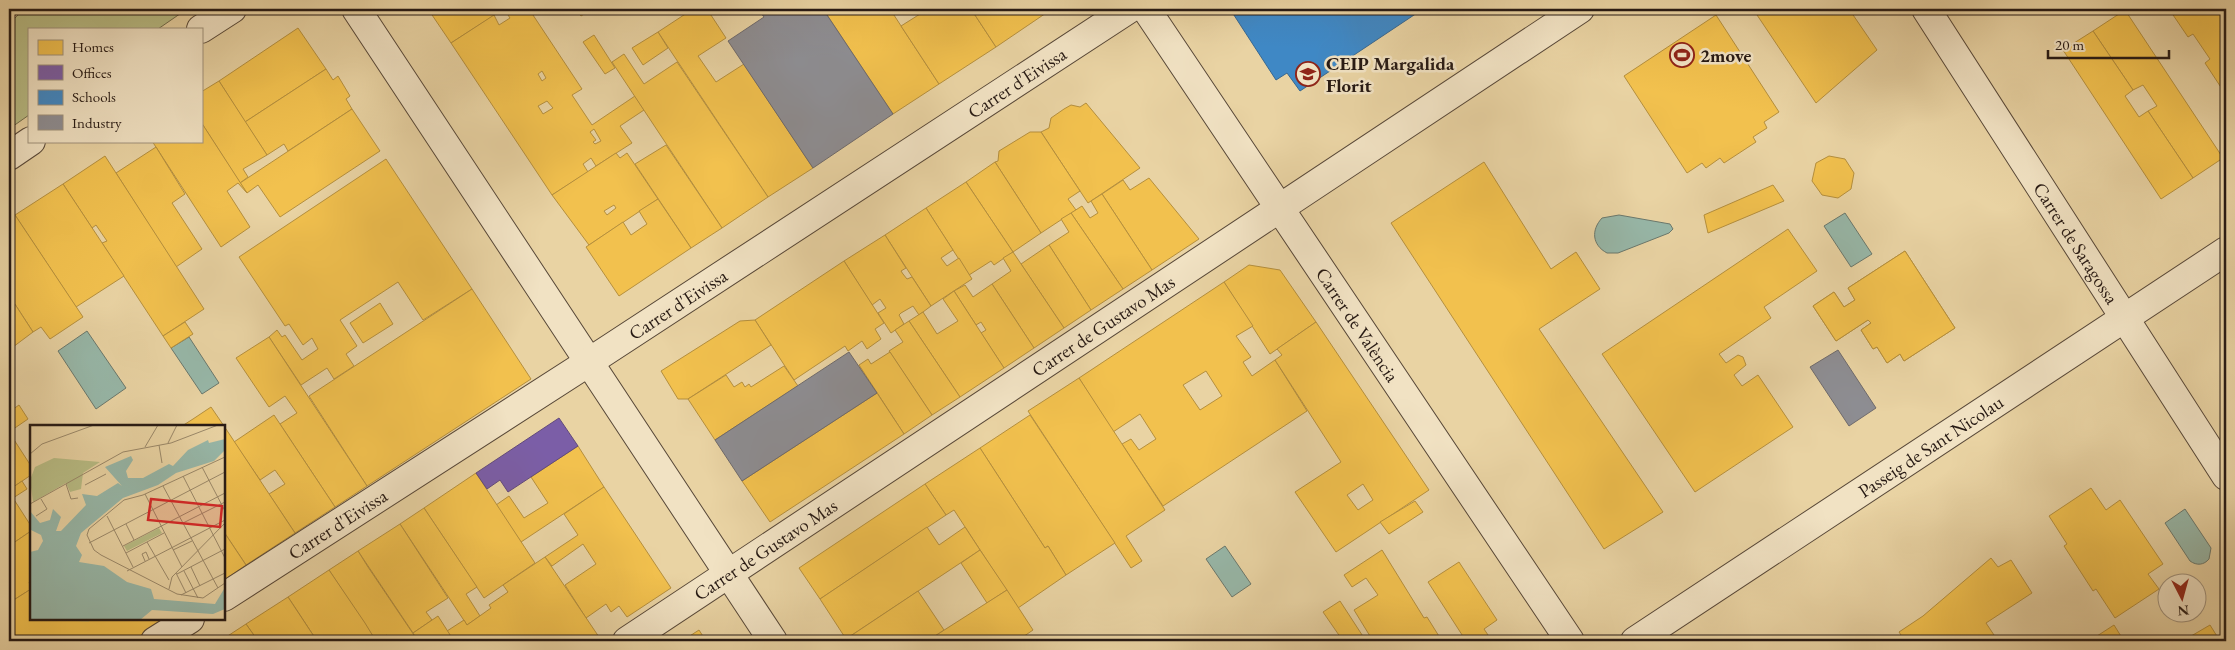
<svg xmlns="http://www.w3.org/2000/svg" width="2235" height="650" font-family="'EB Garamond',serif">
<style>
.green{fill:#b8bc84;stroke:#706b4c}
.water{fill:#97b7a8;stroke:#6a786d}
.homes{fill:#f2c14e;stroke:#b58f3d;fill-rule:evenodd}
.offices{fill:#7b5ea7;stroke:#624a7b}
.schools{fill:#3f88c5;stroke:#386790}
.industry{fill:#8d8d92;stroke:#6e6a6c}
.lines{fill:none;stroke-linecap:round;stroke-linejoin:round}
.street-casing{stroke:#584838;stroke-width:30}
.street{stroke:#f1e2c3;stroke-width:28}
.labels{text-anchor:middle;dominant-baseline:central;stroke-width:5;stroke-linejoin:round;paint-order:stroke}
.poi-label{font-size:19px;font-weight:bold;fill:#271a14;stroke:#f1e2c3;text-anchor:start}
.street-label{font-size:19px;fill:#271a14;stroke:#f1e2c3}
.inset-river{fill:none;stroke:#97b7a8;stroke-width:2.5}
.inset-road{fill:none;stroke:#9b896a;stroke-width:1}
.view{fill:#d62828;fill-opacity:0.15;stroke:#d62828;stroke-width:2.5}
.inset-edge{fill:none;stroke:#271a14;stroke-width:2.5}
</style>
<rect width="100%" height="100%" fill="#e9d3a3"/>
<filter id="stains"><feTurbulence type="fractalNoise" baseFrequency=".004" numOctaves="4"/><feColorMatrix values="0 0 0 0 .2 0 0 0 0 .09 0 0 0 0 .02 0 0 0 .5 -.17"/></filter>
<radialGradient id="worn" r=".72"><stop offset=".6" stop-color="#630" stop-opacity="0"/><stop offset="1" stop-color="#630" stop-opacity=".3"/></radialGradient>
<!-- green -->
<polygon class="green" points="24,9 187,9 158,29 29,29 29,115 9,129 9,24"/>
<!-- water -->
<g class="water">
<polygon points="1845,213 1872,254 1851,267 1824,226"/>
<path d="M1619 215 1670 224 1673 229 1669 233 1618 253H1607C1592 245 1591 230 1602 218Z"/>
<polygon points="87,331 126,388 96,409 58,351"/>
<polygon points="189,337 219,383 202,394 171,348"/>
<path d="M2185 509 2211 548 2209 559C2204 565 2197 566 2190 561L2165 523Z"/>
<polygon points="1225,546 1251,584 1232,597 1206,559"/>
</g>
<!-- homes -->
<g class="homes">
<polygon points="428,9 504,9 451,43"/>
<path d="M504 9H529L582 89 572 95 592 125 635 96 644 110 620 126 632 143 596 166 591 158 583 164 588 172 552 195 451 43 494 15 499 25 510 18ZM542 71 546 78 542 81 538 74ZM547 101 553 108 543 114 538 106ZM594 129 601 141 595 144 593 142 596 140 590 132Z"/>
<polygon points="576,9 592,9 581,16"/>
<polygon points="693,9 707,9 726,38 698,56 716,82 744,64 813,168 768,197 658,32"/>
<polygon points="823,9 890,9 939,84 893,114"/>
<polygon points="928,9 971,9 996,47 939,84 901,26"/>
<polygon points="971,9 1052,9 996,47"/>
<polygon points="1753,9 1849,9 1877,50 1816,103"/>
<polygon points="2169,9 2226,9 2226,95 2205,63 2210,59 2193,34 2188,37"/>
<polygon points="2125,10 2223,158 2193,178 2148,111 2157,106 2143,85 2133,90 2093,31"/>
<polygon points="1716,15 1779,112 1764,122 1767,128 1753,137 1756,142 1724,163 1720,158 1706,168 1702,163 1687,173 1624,76"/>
<polygon points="298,28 326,69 245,122 219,81"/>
<polygon points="2093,31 2133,90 2125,96 2139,117 2148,111 2193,178 2161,199 2063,50"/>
<polygon points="658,32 668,48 643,65 632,48"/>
<polygon points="594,35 615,68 605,74 583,42"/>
<polygon points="624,54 644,84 677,62 768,197 722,228 612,62"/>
<polygon points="326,69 333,80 338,76 350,96 346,99 352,109 288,151 284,144 267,155 245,122"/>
<polygon points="219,81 267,155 243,169 248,177 240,183 201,122 201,92"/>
<polygon points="1086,103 1140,168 1088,203 1041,132 1049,128 1051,118 1064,109 1071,105 1080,107"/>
<polygon points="352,109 380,151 280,217 258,185 247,193 240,183"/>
<polygon points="201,122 247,193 238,183 227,191 250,227 221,247 152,141 201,141"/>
<polygon points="1030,132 1041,132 1080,191 1068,199 1076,210 1041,233 995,162 998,161 999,151"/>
<polygon points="666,145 722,228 691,248 635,164"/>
<polygon points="156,147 185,194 172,203 202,249 176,267 116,173"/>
<path d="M616 153 620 158 627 153 658 199 589 245 552 195ZM614 205 616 208 607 215 604 211Z"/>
<polygon points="105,156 204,309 163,336 102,243 107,241 96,225 92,228 63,184"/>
<polygon points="1829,156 1845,159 1854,173 1851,189 1838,198 1822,195 1812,181 1816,163"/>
<polygon points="386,159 472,289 423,320 398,282 340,320 357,346 346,354 354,366 334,379 327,368 301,385 269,337 277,330 282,337 285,335 302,360 318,349 312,338 303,345 289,324 285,326 239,257"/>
<polygon points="995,162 1041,233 1013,252 966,182"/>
<polygon points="1484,162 1551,269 1576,252 1600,289 1539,329 1663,512 1604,549 1391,223"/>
<polygon points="1149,178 1199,239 1152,270 1102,194 1123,180 1130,190"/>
<polygon points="966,182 1013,252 994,265 991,261 969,275 926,208"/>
<polygon points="63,184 124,276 76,307 15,215"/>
<polygon points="1773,185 1784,201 1708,233 1704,215"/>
<polygon points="1102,194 1152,270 1123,289 1071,213 1082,206 1090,218 1098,213 1091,201"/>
<polygon points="658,199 691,248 619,296 586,247 623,222 631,235 647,224 639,211"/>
<polygon points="926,208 953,250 941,258 947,266 959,258 972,279 931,306 885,235"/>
<polygon points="1071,213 1123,289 1091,310 1049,245 1069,232 1061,219"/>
<polygon points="15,215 83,317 50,339 41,327 33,332 9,295 9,219"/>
<polygon points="1788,229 1817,271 1764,307 1771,318 1719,354 1726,363 1738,355 1743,357 1746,365 1734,375 1742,386 1758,375 1793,427 1695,492 1602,354"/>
<polygon points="885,235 906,268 901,271 903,274 907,279 912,277 931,306 919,315 913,306 901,313 899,315 904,324 891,333 878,313 886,308 880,299 872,305 844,261"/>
<polygon points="1049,245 1091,310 1064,328 1021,264"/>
<polygon points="1905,251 1955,328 1904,361 1900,354 1887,363 1877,347 1873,349 1861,330 1871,323 1868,320 1836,341 1813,306 1834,292 1844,307 1855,300 1848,288"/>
<polygon points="1905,251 1955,328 1904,361 1900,354 1887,363 1877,347 1873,349 1861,330 1871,323 1868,320 1836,341 1813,306 1834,292 1844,307 1855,300 1848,288"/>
<polygon points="1013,252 1064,328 1034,348 992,284 1011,271 1003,258"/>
<polygon points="844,261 884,323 875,329 881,339 867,349 862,341 848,351 845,346 794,380 755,320"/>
<polygon points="1249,265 1280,270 1316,322 1270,354 1224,282"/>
<path d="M1224 282 1253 326 1236 336 1251 357 1243 362 1252 376 1275 360 1307 411 1163 506 1122 444 1131 439 1139 450 1156 439 1140 414 1113 432 1079 378ZM1206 371 1222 396 1200 410 1183 385Z"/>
<polygon points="992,284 1034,348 1004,368 981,333 986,330 981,322 976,325 954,291 965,285 973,297"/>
<polygon points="472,289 531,379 367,486 309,396"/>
<polygon points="954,291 1004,368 960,397 909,321 923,312 937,334 958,321 943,299"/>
<polygon points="9,295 33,332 9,350"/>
<polygon points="380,303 393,324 363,343 350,323"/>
<polygon points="755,320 771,345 688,399 678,399 661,371 740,321"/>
<polygon points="909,321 960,397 932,415 889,351 903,342 895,330"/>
<polygon points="185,322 193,334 171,348 163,336"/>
<path d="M1316 322 1429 490 1336 552 1295 492 1341 462 1275 360 1282 355 1277 349ZM1363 484 1373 500 1358 510 1347 495Z"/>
<polygon points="269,337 367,486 335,507 280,424 297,413 285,396 269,407 236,358"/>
<polygon points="890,352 932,415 904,434 859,365 868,359 871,364"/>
<polygon points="784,366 798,386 715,440 688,399 726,375 734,387 742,382 745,387 749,384 751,387"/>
<polygon points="1079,378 1165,510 1126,536 1142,561 1131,568 1028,411"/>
<polygon points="877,393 904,434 770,522 742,481"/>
<polygon points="19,405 28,419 9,432 9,412"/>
<polygon points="211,407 224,426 182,426 193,419"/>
<polygon points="274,415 335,507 295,533 269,494 285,484 275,470 260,480 234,442"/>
<polygon points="1030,415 1115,543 1066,575 1048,546 1045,548 980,448"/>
<polygon points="224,426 295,533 246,565 224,532"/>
<polygon points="9,432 31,466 31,475 9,490"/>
<polygon points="578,446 604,487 521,542 496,505 509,496 524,518 548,503 531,477"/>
<polygon points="980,448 1045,548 1048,546 1066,575 1018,608 954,510 946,515 925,484"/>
<polygon points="476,473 535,563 484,598 424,508"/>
<polygon points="22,481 27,489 13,498 31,526 31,531 9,546 9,490"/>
<polygon points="925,484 946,515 820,599 799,568"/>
<polygon points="604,487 671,588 627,617 619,606 611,612 606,604 586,618 565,585 596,564 583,544 552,566 545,557 578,535 564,514"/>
<polygon points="2091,488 2106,510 2120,500 2163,564 2148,574 2159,589 2115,618 2096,589 2093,591 2064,546 2067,544 2049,516"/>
<polygon points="1415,501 1423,512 1389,534 1380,522"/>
<polygon points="424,508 477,587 466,594 480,616 467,625 400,524"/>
<polygon points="400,524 448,598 426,612 432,620 413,633 358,551"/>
<polygon points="927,527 939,545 965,527 980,550 846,639 820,599"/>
<polygon points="31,531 31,581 29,582 31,589 9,603 9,546"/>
<polygon points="224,532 246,565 224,580"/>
<polygon points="980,550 1007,590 987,603 961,563"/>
<polygon points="1382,550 1424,618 1427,617 1442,641 1373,641 1354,610 1378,595 1366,578 1352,587 1344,575"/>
<polygon points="358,551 368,567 418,641 391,641 387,635 376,641 329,570"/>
<polygon points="545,557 599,637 593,641 454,641 447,631 464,620 467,625 491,608 489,605 508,592 503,585"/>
<polygon points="1991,558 1998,567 2011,560 2032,593 1986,623 1998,641 1901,641 1898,638 1901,635 1899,632 1923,616"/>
<polygon points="1459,562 1497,620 1484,629 1492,641 1466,641 1428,582"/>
<polygon points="329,570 365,623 376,641 317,641 300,615 288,597"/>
<polygon points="31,589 31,619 170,619 136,641 17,641 9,628 9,603"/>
<polygon points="1007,590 1033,630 1017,641 927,641"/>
<polygon points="918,591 944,630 927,641 848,641 846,639"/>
<polygon points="288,597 317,641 258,641 246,624"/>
<polygon points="1340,601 1366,641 1343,641 1323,612"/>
<polygon points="438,616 454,641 418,641 413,633"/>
<polygon points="246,624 258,641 220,641"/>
<polygon points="2114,625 2124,641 2100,641 2097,636"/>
<polygon points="2210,625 2220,641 2188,641 2186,639"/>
<polygon points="699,630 706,641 682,641"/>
<polygon points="1321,636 1325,641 1314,641"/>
</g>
<!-- offices -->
<polygon class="offices" points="559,418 578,446 508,492 500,480 487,489 476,473"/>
<!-- schools -->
<polygon class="schools" points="1230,9 1423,9 1300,91 1287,73 1276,80"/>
<!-- industry -->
<g class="industry">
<polygon points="758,9 823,9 893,114 813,168 728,41 764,17"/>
<polygon points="1838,350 1876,408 1849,426 1810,367"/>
<polygon points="849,352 877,393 742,481 715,440"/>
</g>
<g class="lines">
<defs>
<g id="street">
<polyline points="356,9 773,641"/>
<path id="s1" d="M1146 9 1570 641"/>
<path id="s2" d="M1926 9 2226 476"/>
<polyline points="201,29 232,9"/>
<polyline points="9,156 31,141"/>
<path id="s3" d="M224 597 589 362 1129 9"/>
<polyline points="155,641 190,619"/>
<path id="s4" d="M627 641 1580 9"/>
<path id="s5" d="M1635 641 2226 251"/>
</g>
</defs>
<!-- street casing -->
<use href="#street" class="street-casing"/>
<!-- street -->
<use href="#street" class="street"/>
</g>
<!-- icons -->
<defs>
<symbol id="stadium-ring" viewBox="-11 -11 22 22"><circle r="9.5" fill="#f1e2c3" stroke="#8f2418" stroke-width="1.5"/><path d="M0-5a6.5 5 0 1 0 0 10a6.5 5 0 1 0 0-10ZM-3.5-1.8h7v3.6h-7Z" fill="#8f2418"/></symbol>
<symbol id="school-ring" viewBox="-11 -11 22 22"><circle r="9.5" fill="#f1e2c3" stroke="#8f2418" stroke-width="1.5"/><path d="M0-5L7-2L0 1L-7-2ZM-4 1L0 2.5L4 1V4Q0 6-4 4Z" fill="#8f2418"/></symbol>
</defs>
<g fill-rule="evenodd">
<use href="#stadium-ring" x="1668" y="41" width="28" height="28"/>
<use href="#school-ring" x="1294" y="60" width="28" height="28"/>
</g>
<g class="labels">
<!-- poi labels -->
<g class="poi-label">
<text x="1700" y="55">2move</text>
<text x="1326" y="63">CEIP Margalida<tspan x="1326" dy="22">Florit</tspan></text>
</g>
<!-- street labels -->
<g class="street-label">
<text stroke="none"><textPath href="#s3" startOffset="945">Carrer d'Eivissa</textPath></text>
<text stroke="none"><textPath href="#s2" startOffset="278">Carrer de Saragossa</textPath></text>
<text stroke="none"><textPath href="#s3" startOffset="540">Carrer d'Eivissa</textPath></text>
<text stroke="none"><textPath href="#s4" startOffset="571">Carrer de Gustavo Mas</textPath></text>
<text stroke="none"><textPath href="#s1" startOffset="380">Carrer de València</textPath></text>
<text stroke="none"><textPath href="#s5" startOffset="354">Passeig de Sant Nicolau</textPath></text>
<text stroke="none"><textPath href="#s3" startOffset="135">Carrer d'Eivissa</textPath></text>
<text stroke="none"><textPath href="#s4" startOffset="166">Carrer de Gustavo Mas</textPath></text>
</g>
</g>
<!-- overview -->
<g transform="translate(30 425)">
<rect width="195" height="195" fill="#e9d3a3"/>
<path d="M24 33 70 37 53 48 51 64 40 67 36 58 3 77 0 55 5 42ZM129 103 132 108 97 126 94 121Z" fill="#b8bc84"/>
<path d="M195 14V25L184 36 146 48 128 60 93 73 51 108 46 121 52 130 49 137 74 141 97 157 121 164 124 174 185 179 194 164 195 184 183 189 122 185 110 195H0V127L8 125 13 116 11 110 1 105 0 86 10 98 20 95 23 84 31 92 26 106H31L56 80 52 69 67 71 88 58 92 61 75 42 101 31 103 35 96 46 98 53H113L139 39 143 41 158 25 178 15 179 18Z" fill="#97b7a8"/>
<path class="inset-river" d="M0 180H45L54 195M0 194 59 195"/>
<path class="inset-road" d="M138 18 147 0M129 20 132 38M115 22 128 0M0 29 12 19 64 0M195 32 113 70 94 75 59 104 57 110 64 125 71 130 147 169 173 173 195 158M172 42 195 86M153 51 195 133M36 59 41 74 48 73M55 60 76 49M133 61 188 163M115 69 152 142M0 79 93 27 141 18 188 0M6 91 17 84 11 74M77 91 103 142M153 98 195 77M96 99 104 115M117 117 139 155M59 118 195 47M93 121 195 68M143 125 162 116M96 128 134 108M115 136 112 129 116 127 119 134M161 142 170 161M97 146 195 95M154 146 168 173M146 148 156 168M147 149 195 124M139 164 142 152 195 98M151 170 195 148"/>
<path class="view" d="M121 74 192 81 190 102 118 95Z"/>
<rect width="195" height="195" class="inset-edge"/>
</g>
<!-- margin -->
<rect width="2235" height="650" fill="none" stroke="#e9d3a3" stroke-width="30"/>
<rect x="10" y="10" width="2215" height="630" fill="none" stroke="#271a14" stroke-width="2.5"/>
<rect x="15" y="15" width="2205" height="620" fill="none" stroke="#271a14"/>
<!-- legend -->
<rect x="28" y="28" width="175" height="115" fill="#f1e2c3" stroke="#a0927d"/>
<rect x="38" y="40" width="25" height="15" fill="#f2c14e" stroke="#a0927d"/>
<text x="72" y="52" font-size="15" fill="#271a14">Homes</text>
<rect x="38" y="65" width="25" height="15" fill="#7b5ea7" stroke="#a0927d"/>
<text x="72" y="78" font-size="15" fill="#271a14">Offices</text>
<rect x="38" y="90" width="25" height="15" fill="#3f88c5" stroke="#a0927d"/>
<text x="72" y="102" font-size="15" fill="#271a14">Schools</text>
<rect x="38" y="115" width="25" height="15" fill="#8d8d92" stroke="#a0927d"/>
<text x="72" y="128" font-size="15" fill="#271a14">Industry</text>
<!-- north arrow -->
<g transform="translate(2182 598) rotate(174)"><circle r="24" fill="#f1e2c3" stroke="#a0927d"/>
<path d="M0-4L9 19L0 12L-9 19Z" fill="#8f2418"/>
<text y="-8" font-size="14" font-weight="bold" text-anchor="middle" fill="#271a14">N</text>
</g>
<!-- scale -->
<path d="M2048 50v8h121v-8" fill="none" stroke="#271a14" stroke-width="2.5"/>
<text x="2055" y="50" font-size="15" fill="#271a14" stroke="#f1e2c3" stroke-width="4" paint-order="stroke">20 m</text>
<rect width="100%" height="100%" filter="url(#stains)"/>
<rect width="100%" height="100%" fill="url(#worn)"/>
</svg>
